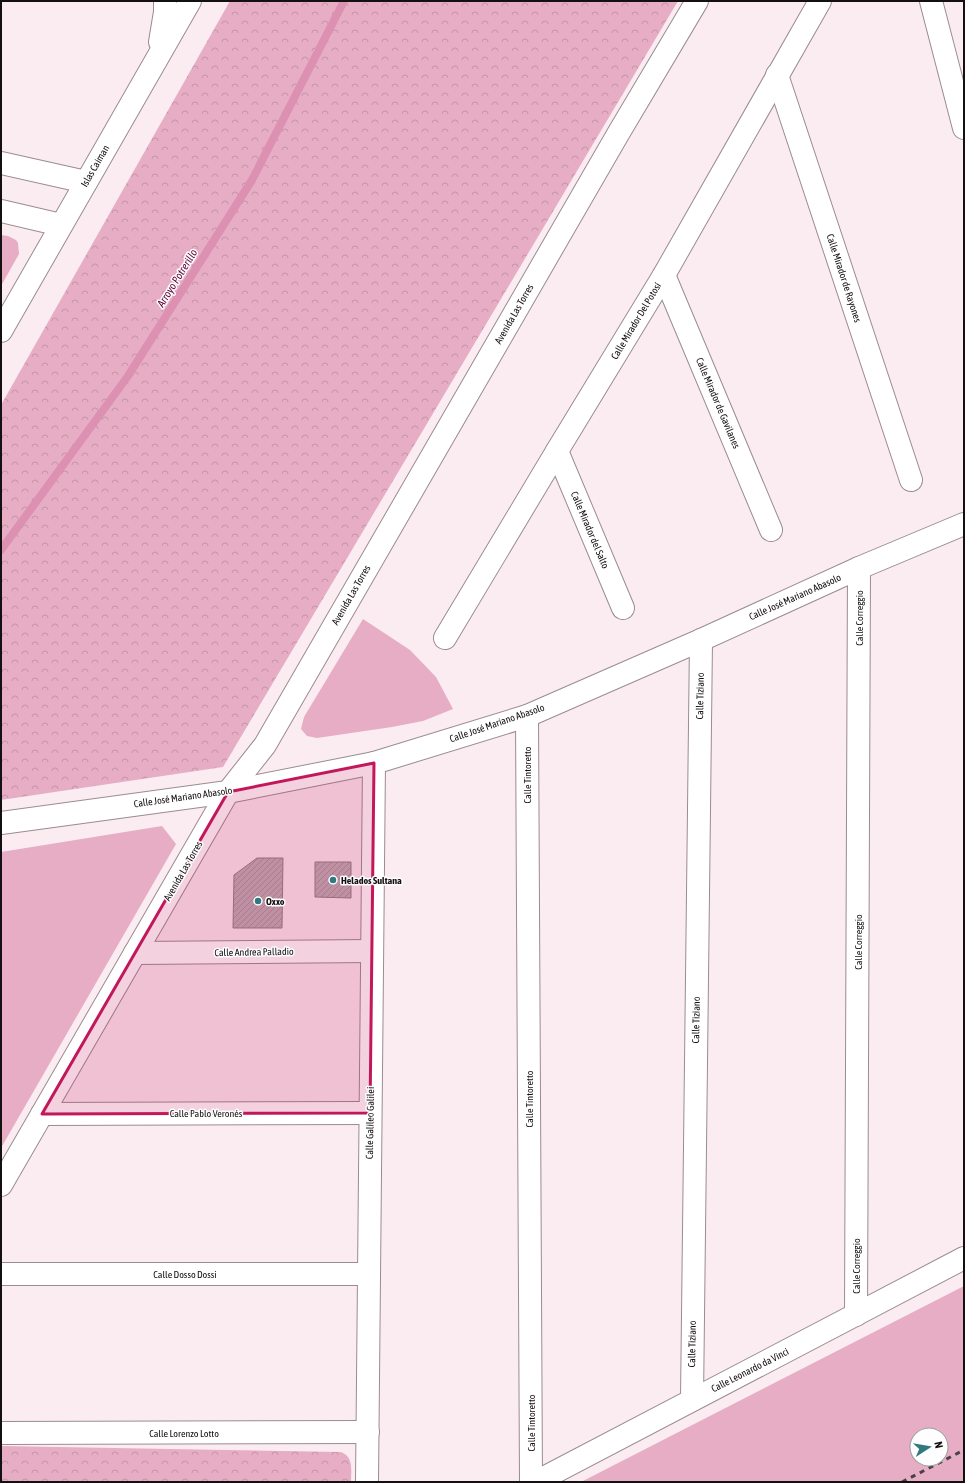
<svg xmlns="http://www.w3.org/2000/svg" width="965" height="1483" font-family="'Asap Condensed',sans-serif">
<style>
.green{fill:#e6adc4;fill-rule:evenodd}
.park{fill:url(#park-crowns)}
.lines{fill:none;stroke-linecap:round;stroke-linejoin:round}
.stream{stroke:#dd91b2;stroke-width:8}
.building{fill:url(#building-hatch);stroke:#8e8086}
.minor-casing{stroke:#9a8c91;stroke-width:24}
.minor{stroke:#fff;stroke-width:22}
.rail{stroke:#4a4346;stroke-width:3;stroke-dasharray:5 5;stroke-linecap:butt}
.marked{fill:#c2185b;fill-opacity:0.2;stroke:#c2185b;stroke-width:3;stroke-linejoin:round}
.poi-dot{fill:#30797f;stroke:#fefefe;stroke-width:1.5}
.labels{text-anchor:middle;dominant-baseline:central;stroke-width:3;stroke-linejoin:round;paint-order:stroke}
.street-label{font-size:10px;fill:#140f11;stroke:#fefefe}
.poi-label{font-size:10px;font-weight:bold;fill:#140f11;stroke:#fefefe;text-anchor:start}
.water-label{font-size:11px;font-style:italic;fill:#60033a;stroke:#fefefe}
</style>
<defs>
<pattern id="park-crowns" width="20" height="18" patternUnits="userSpaceOnUse"><rect width="20" height="18" fill="#e6adc4"/><path d="M2 6a3 3 0 1 1 6 0M12 15a3 3 0 1 1 6 0" fill="none" stroke="#c494a7"/></pattern>
<pattern id="building-hatch" width="6" height="6" patternUnits="userSpaceOnUse"><rect width="6" height="6" fill="#bdaeb4"/><path d="M-1 1l2-2M0 6l6-6M5 7l2-2" fill="none" stroke="#a2949a"/></pattern>
</defs>
<rect width="100%" height="100%" fill="#fbecf2"/>
<!-- green -->
<g class="green">
<polygon points="1,235 8,236 16,240 18,243 19,254 1,286"/>
<polygon points="363,619 410,650 436,677 453,709 423,721 392,727 317,738 307,736 301,729 304,717"/>
<polygon points="162,826 176,844 1,1148 1,852"/>
<path d="M964 1286V1482H581ZM917 1435H941V1459H917Z"/>
</g>
<!-- park -->
<g class="park">
<polygon points="230,1 678,1 223,767 1,800 1,405"/>
<path d="M1 1446 341 1452C354 1457 351 1470 351 1482H1Z"/>
</g>
<g class="lines">
<!-- stream -->
<polyline class="stream" points="1,550 128,376 252,180 344,1"/>
</g>
<!-- building -->
<g class="building">
<polygon points="257,858 283,858 282,928 233,928 234,875"/>
<polygon points="315,862 351,862 351,898 315,897"/>
</g>
<g class="lines">
<defs>
<g id="minor">
<polyline points="931,1 964,128"/>
<polyline points="160,42 165,12 165,1"/>
<polyline points="777,75 911,480"/>
<polyline points="1,163 86,182"/>
<polyline points="1,211 61,225"/>
<polyline points="664,275 771,530"/>
<polyline points="1,331 190,1"/>
<polyline points="557,451 623,608"/>
<polyline points="445,638 557,451 664,275 820,1"/>
<polyline points="527,716 531,1482"/>
<polyline points="1,823 228,792 374,763 527,716 701,640 859,568 964,524"/>
<polyline points="135,953 372,951"/>
<polyline points="42,1114 370,1113"/>
<polyline points="1,1185 228,792 265,745 618,134 697,1"/>
<polyline points="1,1274 369,1274"/>
<polyline points="856,1315 859,568"/>
<polyline points="692,1400 701,640"/>
<polyline points="1,1433 368,1432"/>
<polyline points="367,1482 374,763"/>
<polyline points="536,1482 964,1258"/>
</g>
</defs>
<!-- minor casing -->
<use href="#minor" class="minor-casing"/>
<!-- minor -->
<use href="#minor" class="minor"/>
<!-- rail -->
<polyline class="rail" points="902,1482 964,1450"/>
</g>
<!-- marked area -->
<path class="marked" d="M374 763 370 1113 42 1114 228 792Z"/>
<!-- markers -->
<g class="poi-dot">
<circle cx="333" cy="880" r="4"/>
<circle cx="258" cy="901" r="4"/>
</g>
<g class="labels">
<!-- street labels -->
<g class="street-label">
<text transform="translate(95 166) rotate(-60)">Islas Caiman</text>
<text transform="translate(844 278) rotate(72)">Calle Mirador de Rayones</text>
<text transform="translate(514 314) rotate(-60)">Avenida Las Torres</text>
<text transform="translate(636 321) rotate(-59)">Calle Mirador Del Potosí</text>
<text transform="translate(718 403) rotate(67)">Calle Mirador de Gavilanes</text>
<text transform="translate(590 530) rotate(67)">Calle Mirador del Salto</text>
<text transform="translate(351 595) rotate(-60)">Avenida Las Torres</text>
<text transform="translate(795 597) rotate(-24)">Calle José Mariano Abasolo</text>
<text transform="translate(859 618) rotate(-90)">Calle Correggio</text>
<text transform="translate(700 696) rotate(-89)">Calle Tiziano</text>
<text transform="translate(497 723) rotate(-19)">Calle José Mariano Abasolo</text>
<text transform="translate(527 775) rotate(-90)">Calle Tintoretto</text>
<text transform="translate(183 797) rotate(-8)">Calle José Mariano Abasolo</text>
<text transform="translate(183 871) rotate(-60)">Avenida Las Torres</text>
<text transform="translate(858 942) rotate(-90)">Calle Correggio</text>
<text transform="translate(254 952) rotate(-1)">Calle Andrea Palladio</text>
<text transform="translate(696 1020) rotate(-89)">Calle Tiziano</text>
<text transform="translate(529 1099) rotate(-90)">Calle Tintoretto</text>
<text x="206" y="1113">Calle Pablo Veronés</text>
<text transform="translate(370 1123) rotate(-89)">Calle Galileo Galilei</text>
<text transform="translate(856 1266) rotate(-90)">Calle Correggio</text>
<text x="185" y="1274">Calle Dosso Dossi</text>
<text transform="translate(692 1344) rotate(-89)">Calle Tiziano</text>
<text transform="translate(750 1370) rotate(-27)">Calle Leonardo da Vinci</text>
<text transform="translate(531 1423) rotate(-90)">Calle Tintoretto</text>
<text x="184" y="1433">Calle Lorenzo Lotto</text>
</g>
<!-- poi labels -->
<g class="poi-label">
<text x="341" y="880">Helados Sultana</text>
<text x="266" y="901">Oxxo</text>
</g>
<!-- water labels -->
<g class="water-label">
<text transform="translate(177 278) rotate(-58)">Arroyo Potrerillo</text>
</g>
</g>
<!-- border -->
<rect width="965" height="1483" fill="none" stroke="#140f11" stroke-width="4"/>
<!-- north arrow -->
<g transform="translate(929 1447) rotate(78)"><circle r="19" fill="#fefefe" stroke="#a09e9f"/>
<path d="M0-3L7 15L0 10L-7 15Z" fill="#30797f"/>
<text y="-6" font-size="11" font-weight="bold" text-anchor="middle" fill="#140f11">N</text>
</g>
</svg>
